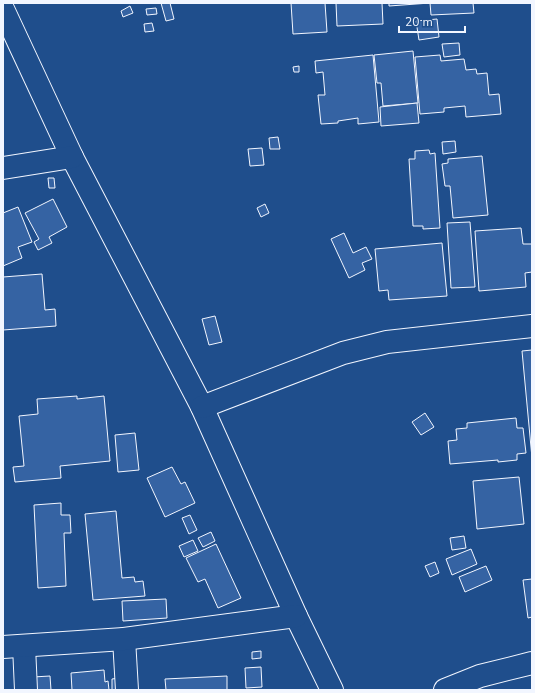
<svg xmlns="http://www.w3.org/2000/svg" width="535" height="693" font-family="'Nunito Sans',sans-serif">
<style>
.building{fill:#3563a3;stroke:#f2f6ff}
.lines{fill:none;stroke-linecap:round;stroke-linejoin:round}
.minor-casing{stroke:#f2f6ff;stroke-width:24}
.minor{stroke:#1f4e8c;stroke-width:22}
</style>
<rect width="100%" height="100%" fill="#1f4e8c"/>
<!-- building -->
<g class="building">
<polygon points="161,3 170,3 174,19 166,21"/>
<polygon points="291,3 325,3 327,32 293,34"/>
<polygon points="336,3 382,3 383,24 337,26"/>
<polygon points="389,3 473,3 474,13 431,15 430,3 389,6"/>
<polygon points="130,6 133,13 123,17 121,11"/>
<polygon points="156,8 157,14 147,15 146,9"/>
<polygon points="437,19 439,37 419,40 416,21"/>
<polygon points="152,23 154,31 145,32 144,24"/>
<polygon points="459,43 460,55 444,57 442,44"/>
<polygon points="413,51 418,103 383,106 381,83 377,83 374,55"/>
<polygon points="373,55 379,122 358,124 358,118 338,121 338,123 321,124 318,95 325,95 323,72 316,73 315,61"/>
<polygon points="440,55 441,61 464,59 466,70 476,69 477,74 487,73 489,95 499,94 501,114 466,117 465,106 444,108 444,112 420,114 415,57"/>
<polygon points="299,66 299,72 294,72 293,67"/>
<polygon points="417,103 419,123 381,126 380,107"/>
<polygon points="278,137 280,149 270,149 269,138"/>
<polygon points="455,141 456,152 443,154 442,142"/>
<polygon points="262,148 264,165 250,166 248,149"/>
<polygon points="429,150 430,154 435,153 440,228 423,229 423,226 413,226 409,159 415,159 415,151"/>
<polygon points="482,156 488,215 453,218 450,186 445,186 442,164 448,163 448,159"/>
<polygon points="48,178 54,178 55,188 49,188"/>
<polygon points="53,199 67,227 49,237 52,243 38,250 34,242 39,239 25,213"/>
<polygon points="265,204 269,213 261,217 257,208"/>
<polygon points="18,207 32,242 18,247 22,258 3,266 3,213"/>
<polygon points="470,222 475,287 451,288 447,223"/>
<polygon points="521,228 523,244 532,244 532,272 525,273 526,287 479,291 475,231"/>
<polygon points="344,233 353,253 366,247 372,259 362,263 365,270 349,278 331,239"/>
<polygon points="442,243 447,296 389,300 388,290 379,291 375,249"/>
<polygon points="42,274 45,310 55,309 56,326 3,330 3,277"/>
<polygon points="215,316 222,342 209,345 202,319"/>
<polygon points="532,350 532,458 522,351"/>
<polygon points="77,396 77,399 104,396 110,461 60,466 61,478 15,482 13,467 24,466 19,416 38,414 37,399"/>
<polygon points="425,413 434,427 421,435 412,422"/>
<polygon points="516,418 517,428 523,428 526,453 517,454 517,460 498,462 498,460 450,464 448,441 457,440 456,429 467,428 467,423"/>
<polygon points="135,433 139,470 118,472 115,435"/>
<polygon points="172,467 181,484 185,482 195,503 165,517 147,478"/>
<polygon points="519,477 524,524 477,529 473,481"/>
<polygon points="61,503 61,515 70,515 71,533 64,533 66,586 38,588 34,505"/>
<polygon points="116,511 122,578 134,577 135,582 143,581 145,596 93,600 85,514"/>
<polygon points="190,515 197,530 189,534 182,518"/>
<polygon points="211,532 215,541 203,547 198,538"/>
<polygon points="464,536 466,548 452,550 450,538"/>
<polygon points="193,540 198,551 184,557 179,546"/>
<polygon points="216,544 241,598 218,608 205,579 198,582 186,558"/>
<polygon points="471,549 477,564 452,575 446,559"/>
<polygon points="435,562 439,573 430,577 425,566"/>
<polygon points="486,566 492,580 465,592 459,577"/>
<polygon points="532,579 532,617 528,618 523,580"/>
<polygon points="166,599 167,618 123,621 122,601"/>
<polygon points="261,651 261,658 252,659 252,652"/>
<polygon points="261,667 262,687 246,688 245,668"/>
<polygon points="104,670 105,682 108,681 109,690 72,690 71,673"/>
<polygon points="50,676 51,690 34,690 33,677"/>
<polygon points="227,676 227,690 166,690 165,679"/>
<polygon points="119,678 119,690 112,690 112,679"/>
</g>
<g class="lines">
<defs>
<g id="minor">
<polyline points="3,9 72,157 202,407 296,616 332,690"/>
<polyline points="3,168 72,157"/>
<polyline points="202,407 343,353 387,342 532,326"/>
<polyline points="124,639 127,690"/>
<polyline points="24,646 26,690"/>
<polyline points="3,647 124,639 296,616"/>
<polyline points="445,690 480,676 532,663"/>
</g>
</defs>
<!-- minor casing -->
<use href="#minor" class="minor-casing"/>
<!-- minor -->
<use href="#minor" class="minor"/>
</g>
<!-- border -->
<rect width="535" height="693" fill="none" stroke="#f2f6ff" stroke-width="8"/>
<!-- scale -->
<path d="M399 26v6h66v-6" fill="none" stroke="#f2f6ff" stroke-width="2"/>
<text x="405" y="26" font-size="12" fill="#f2f6ff" stroke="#1f4e8c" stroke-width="3" paint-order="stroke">20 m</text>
</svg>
